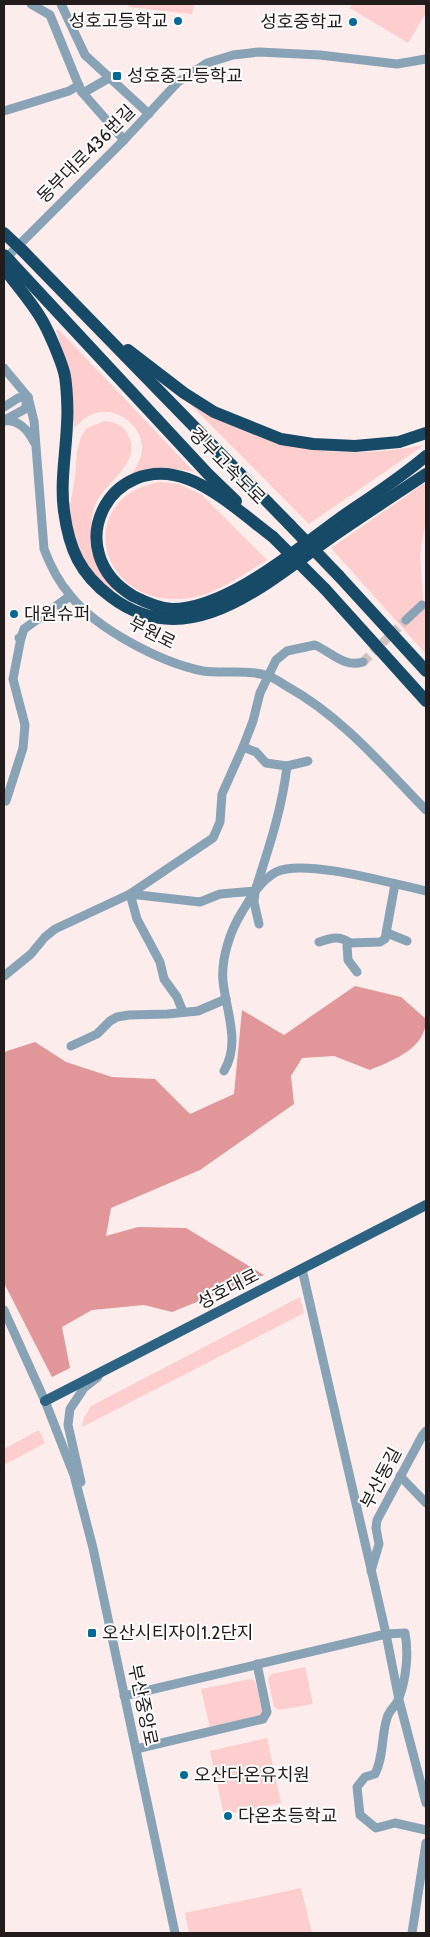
<svg xmlns="http://www.w3.org/2000/svg" width="430" height="1937" font-family="Cabin,'Noto Sans KR',sans-serif">
<style>
.green{fill:#fecdce}
.forest{fill:#e19699}
.lines{fill:none;stroke-linecap:round;stroke-linejoin:round}
.minor-tunnel{stroke:#d1c2c2;stroke-width:9;stroke-dasharray:9 4.5;stroke-linecap:butt}
.minor{stroke:#88a3b6;stroke-width:9}
.major{stroke:#2c6282;stroke-width:10}
.highway{stroke:#164a67;stroke-width:12}
.highway-bridge{stroke:#164a67;stroke-width:12}
.poi-dot{fill:#036997;stroke:#fff;stroke-width:2}
.labels{text-anchor:middle;dominant-baseline:central;stroke-width:4;stroke-linejoin:round;paint-order:stroke}
.poi-label{font-size:18px;fill:#221c1c;stroke:#fff;text-anchor:start}
.street-label{font-size:18px;fill:#221c1c;stroke:#fff}
</style>
<rect width="100%" height="100%" fill="#fdecec"/>
<!-- green -->
<g class="green">
<polygon points="129,4 194,4 192,14 128,7"/>
<polygon points="352,4 426,4 426,13 408,43 350,8"/>
<path d="M56 330H59L194 472C172 467 153 468 132 474 136 467 142 458 142 449 143 428 121 409 100 412 90 413 81 421 74 428L72 382Z"/>
<path d="M189 403C267 450 334 462 424 445L309 524Z"/>
<path d="M105 421C116 422 124 426 129 437 141 464 105 482 95 505 89 519 91 551 97 565 101 574 109 583 115 590L111 591 91 574 79 551 69 511 75 478 77 451 81 437 87 428Z"/>
<path d="M160 482 179 484 202 495 267 560C245 573 221 591 196 597 99 616 69 498 160 482Z"/>
<polygon points="426,482 426,520 420,555 423,597 426,610 426,654 331,548"/>
<polygon points="300,1297 304,1313 82,1427 84,1418 91,1406"/>
<polygon points="39,1430 45,1443 4,1465 4,1449"/>
<polygon points="305,1667 313,1704 279,1710 274,1707 268,1678 272,1674"/>
<polygon points="251,1679 255,1681 263,1711 260,1715 210,1728 201,1689"/>
<polygon points="267,1738 281,1803 224,1815 210,1751"/>
<polygon points="301,1888 312,1933 189,1933 185,1913"/>
</g>
<!-- forest -->
<path class="forest" d="M355 986 401 997 426 1019C426 1049 393 1060 370 1070L334 1056 302 1058 291 1076 294 1104 200 1170 111 1208 106 1236 138 1227 186 1228 264 1275 172 1312 144 1305 92 1310 62 1327 70 1368 52 1377 4 1283V1052L35 1042 66 1062 112 1077 155 1079 190 1114 234 1094 242 1010 284 1035Z"/>
<g class="lines">
<!-- minor-tunnel -->
<polyline class="minor-tunnel" points="363,662 406,620"/>
<!-- minor -->
<g class="minor">
<polyline points="31,4 50,15 81,91 124,140"/>
<polyline points="61,4 85,55 149,114"/>
<polyline points="83,93 109,78"/>
<polyline points="4,111 69,91 79,85"/>
<polyline points="4,260 124,140 178,82 207,63 233,55 259,52 320,55 397,64 426,59"/>
<path d="M4 368 28 397 34 421 44 549C50 565 58 581 70 595 96 629 162 663 203 671 224 674 248 669 268 676 275 678 281 683 288 687 342 717 383 766 426 810"/>
<polyline points="4,407 18,398 28,397"/>
<polyline points="5,420 25,409 28,397"/>
<path d="M4 421C18 419 28 430 34 442"/>
<polyline points="406,620 422,605"/>
<polyline points="19,638 21,638 24,629 70,596"/>
<polyline points="243,747 256,752 266,763 287,766 308,761"/>
<polyline points="6,801 23,748 25,725 13,679 21,638"/>
<path d="M259 924 254 902 255 891C268 850 282 810 287 766"/>
<polyline points="387,933 407,941"/>
<path d="M319 942C331 938 339 935 350 943"/>
<polyline points="357,972 348,960 347,946 350,943 380,942 385,939 395,884"/>
<path d="M4 976 31 954 45 937 55 929 130 894 213 838 220 822 222 794 243 747 253 721 260 693 276 660 287 651 315 645C331 652 344 668 363 662"/>
<polyline points="183,1012 177,997 164,979 160,962 137,919 130,894 200,902 220,894 255,891"/>
<polyline points="71,1046 97,1034 110,1021 117,1017 129,1015 168,1014 198,1011 226,999"/>
<path d="M224 1071C241 1043 226 1011 223 981 221 959 230 931 242 912 251 897 260 881 276 872 305 858 393 884 426 891"/>
<polyline points="4,1310 45,1401 74,1475 93,1548 175,1933"/>
<polyline points="400,1476 426,1503"/>
<polyline points="81,1482 68,1425 70,1409 84,1388 98,1377"/>
<polyline points="371,1571 379,1544 376,1528 377,1520 422,1436 426,1431"/>
<polyline points="124,1696 386,1634 302,1269"/>
<polyline points="136,1749 263,1719 267,1712 257,1664"/>
<path d="M426 1803 399 1700 386 1634 405 1633C409 1654 406 1679 399 1698 397 1705 389 1710 387 1718 381 1737 384 1756 375 1774L365 1777 357 1787 360 1815 376 1828 395 1823 426 1830"/>
<polyline points="412,1933 426,1843"/>
</g>
<!-- major -->
<polyline class="major" points="45,1401 426,1205"/>
<!-- highway -->
<g class="highway">
<polyline points="22,250 289,524"/>
<polyline points="10,261 208,474 236,501"/>
<path d="M4 268C16 285 31 301 42 320 49 332 60 358 64 372 67 383 68 412 67 424 66 453 60 482 64 511 69 549 80 574 111 597 188 655 264 585 326 541 359 518 393 496 426 474"/>
<polyline points="128,350 184,393 214,412 281,439 313,444 355,446 399,442 426,433"/>
<path d="M273 537C249 519 216 489 188 479 108 450 59 552 133 596 145 602 158 608 172 609 227 609 297 549 340 518 369 498 399 479 426 456"/>
<polyline points="339,576 426,671"/>
<polyline points="325,589 426,701"/>
</g>
<!-- highway-bridge -->
<g class="highway-bridge">
<polyline points="4,233 22,250"/>
<polyline points="4,255 10,261"/>
<polyline points="289,524 339,576"/>
<polyline points="273,537 325,589"/>
</g>
</g>
<!-- markers -->
<g class="poi-dot">
<circle cx="178" cy="21" r="5"/>
<circle cx="353" cy="22" r="5"/>
<rect x="112" y="71" width="10" height="10" rx="2.5"/>
<circle cx="14" cy="614" r="5"/>
<rect x="87" y="1628" width="10" height="10" rx="2.5"/>
<circle cx="184" cy="1775" r="5"/>
<circle cx="228" cy="1816" r="5"/>
</g>
<g class="labels">
<!-- poi labels -->
<g class="poi-label">
<text x="168" y="21" text-anchor="end">성호고등학교</text>
<text x="343" y="22" text-anchor="end">성호중학교</text>
<text x="127" y="76">성호중고등학교</text>
<text x="24" y="614">대원슈퍼</text>
<text x="102" y="1633">오산시티자이1.2단지</text>
<text x="194" y="1775">오산다온유치원</text>
<text x="238" y="1816">다온초등학교</text>
</g>
<!-- street labels -->
<g class="street-label">
<text transform="translate(86 154) rotate(-45)">동부대로436번길</text>
<text transform="translate(227 466) rotate(45)">경부고속도로</text>
<text transform="translate(152 633) rotate(27)">부원로</text>
<text transform="translate(228 1289) rotate(-27)">성호대로</text>
<text transform="translate(381 1478) rotate(-62)">부산동길</text>
<text transform="translate(143 1705) rotate(78)">부산중앙로</text>
</g>
</g>
<!-- border -->
<rect width="430" height="1937" fill="none" stroke="#221c1c" stroke-width="10"/>
</svg>
